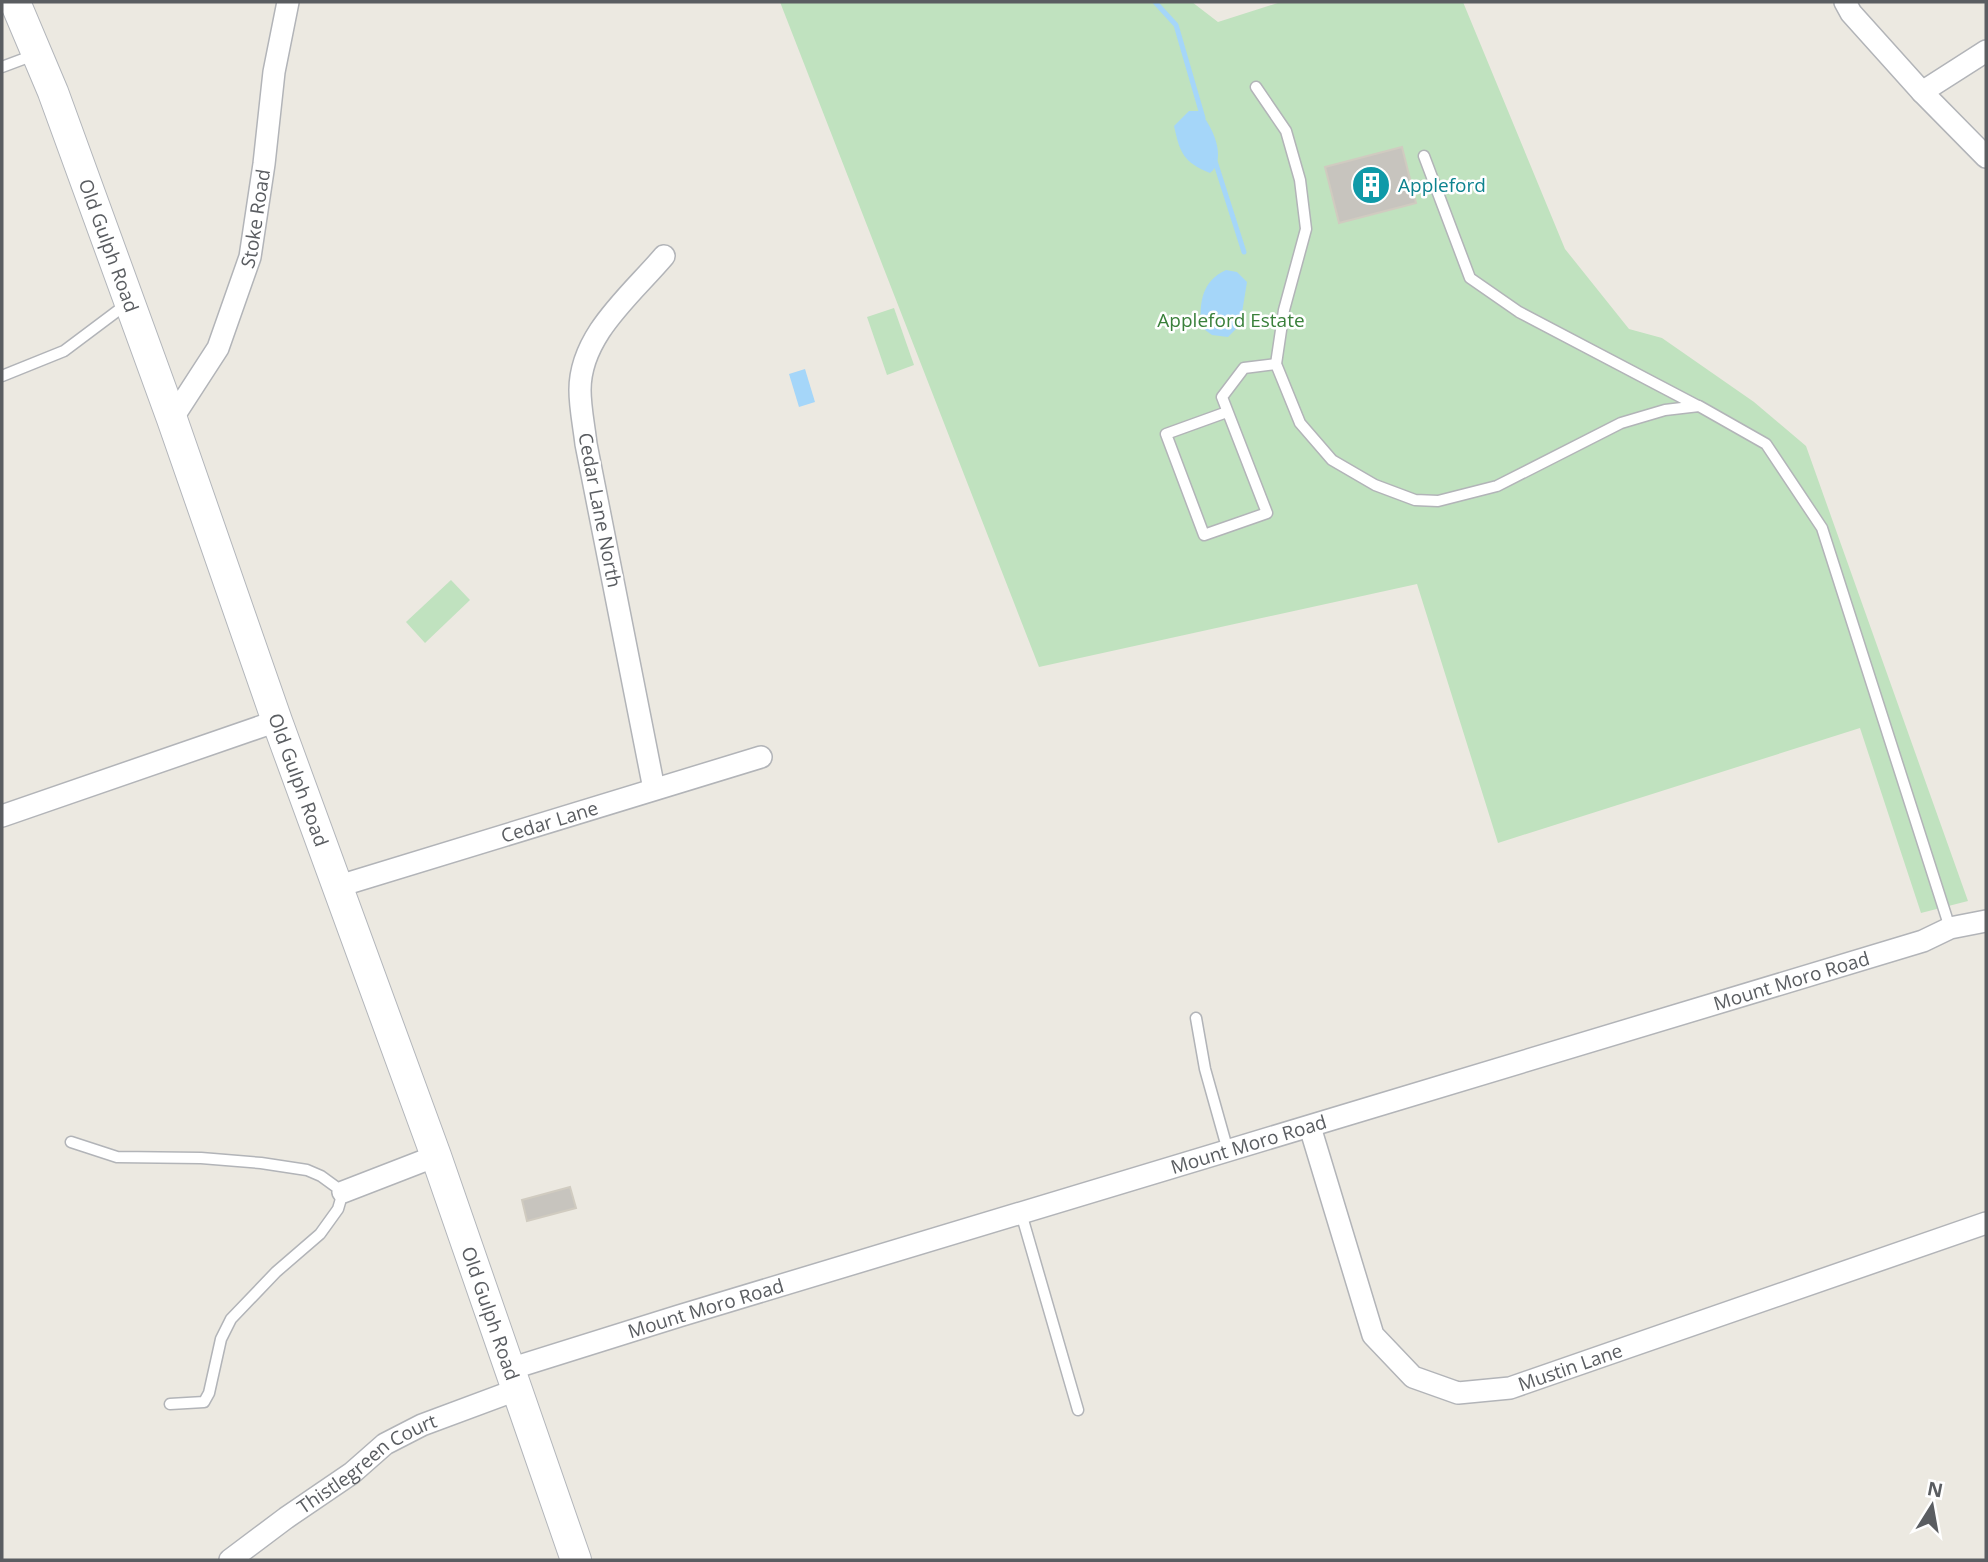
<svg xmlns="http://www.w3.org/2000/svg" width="1988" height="1562" font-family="'Open Sans',sans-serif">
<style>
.green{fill:#c0e2bf}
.water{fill:#a5d6f9}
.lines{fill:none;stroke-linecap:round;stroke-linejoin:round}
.stream{stroke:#a5d6f9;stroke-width:5}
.building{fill:#c7c4be;stroke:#d0cbc0;stroke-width:2}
.lane-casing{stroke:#b2b4b8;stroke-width:13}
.street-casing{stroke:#b2b4b8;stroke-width:24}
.secondary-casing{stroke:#b3b6bb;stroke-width:32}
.lane{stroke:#fff;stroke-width:10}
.street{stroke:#fff;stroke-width:21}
.secondary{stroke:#fff;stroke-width:30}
.labels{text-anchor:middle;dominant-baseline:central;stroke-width:5;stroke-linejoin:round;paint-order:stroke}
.culture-label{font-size:19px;fill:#0d838f;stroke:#fff;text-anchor:start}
.street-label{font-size:19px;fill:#5a5d61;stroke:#fff}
.park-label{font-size:19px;fill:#3a803b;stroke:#fff}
</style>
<rect width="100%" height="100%" fill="#ece9e1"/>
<!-- green -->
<g class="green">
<polygon points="780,2 1192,2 1218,22 1281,2 1463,2 1565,249 1629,329 1662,338 1754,402 1806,446 1968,901 1921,913 1860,728 1498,843 1417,584 1039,667"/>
<polygon points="894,308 914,365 887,375 867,317"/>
<polygon points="451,580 470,600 425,643 406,622"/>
</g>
<!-- water -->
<g class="water">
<path d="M1189 111H1199C1212 125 1228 159 1210 173 1183 162 1180 153 1174 126Z"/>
<path d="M1226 270 1237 272 1247 282 1240 325 1228 337 1212 335 1201 327C1199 302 1202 281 1226 270Z"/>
<polygon points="805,369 815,402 799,407 789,374"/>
</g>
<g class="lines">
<!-- stream -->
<g class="stream">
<polyline points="1155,2 1176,25 1203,118"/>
<polyline points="1215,161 1244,252"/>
</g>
</g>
<!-- building -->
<g class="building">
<polygon points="1402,147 1416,203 1339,223 1325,167"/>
<polygon points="570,1187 576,1208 527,1221 522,1200"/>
</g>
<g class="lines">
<defs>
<g id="lane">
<polyline points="2,67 34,55"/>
<polyline points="1256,87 1286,131 1300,180 1306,229 1284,310 1276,364 1300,423 1332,460 1375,485 1415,500 1438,501 1497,486 1621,423 1665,410 1699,406 1766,444 1822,528 1950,928"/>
<polyline points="1424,156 1470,278 1519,312 1698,406"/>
<polyline points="2,376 64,351 128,303"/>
<polyline points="1227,412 1166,434 1204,535 1267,513 1222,397 1244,368 1276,364"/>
<polyline points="1196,1018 1205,1069 1228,1151"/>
<polyline points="71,1142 117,1157 201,1158 261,1163 307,1170 321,1176 343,1192 338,1209 320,1234 276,1272 231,1319 221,1339 209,1393 204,1402 170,1404"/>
<polyline points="1021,1213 1078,1410"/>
</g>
<g id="street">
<polyline points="1845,2 1851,13 1922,92 1986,157"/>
<polyline points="1922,92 1986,51"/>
<path id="s1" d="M172 419 218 348 250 257 264 164 274 72 288 2"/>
<path d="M654 789 586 444C584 426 580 408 580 390 580 335 632 294 664 256"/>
<polyline points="2,816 277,721"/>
<path id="s2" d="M339 886 761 757"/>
<path id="s3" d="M1310 1127 1373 1335 1413 1377 1458 1393 1510 1388 1986 1223"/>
<polyline points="343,1192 436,1156"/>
<path id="s4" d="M510 1369 679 1316 1923 941 1950 928 1986 921"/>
<path id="s5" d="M230 1560 286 1518 352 1473 385 1444 422 1425 516 1390"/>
</g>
<g id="secondary">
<path id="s6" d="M15 2 53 92 172 419 277 721 436 1156 576 1560"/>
</g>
</defs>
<!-- lane casing -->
<use href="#lane" class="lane-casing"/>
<!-- street casing -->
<use href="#street" class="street-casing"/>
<!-- secondary casing -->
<use href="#secondary" class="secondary-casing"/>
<!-- lane -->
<use href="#lane" class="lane"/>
<!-- street -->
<use href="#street" class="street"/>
<!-- secondary -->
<use href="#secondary" class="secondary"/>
</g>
<!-- icons -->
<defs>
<symbol id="building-disc" viewBox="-11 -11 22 22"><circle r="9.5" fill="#0f9aa8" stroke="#fff"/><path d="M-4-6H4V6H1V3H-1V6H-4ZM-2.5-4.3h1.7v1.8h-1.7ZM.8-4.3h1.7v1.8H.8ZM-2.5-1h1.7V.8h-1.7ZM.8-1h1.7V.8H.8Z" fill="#fff"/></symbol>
</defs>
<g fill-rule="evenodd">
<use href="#building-disc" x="1349" y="163" width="44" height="44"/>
</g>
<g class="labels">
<!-- culture labels -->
<g class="culture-label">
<text x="1398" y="185">Appleford</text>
</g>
<!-- street labels -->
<g class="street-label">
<text stroke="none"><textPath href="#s1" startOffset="220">Stoke Road</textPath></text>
<text stroke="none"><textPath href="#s6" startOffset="261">Old Gulph Road</textPath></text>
<text transform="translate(600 510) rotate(79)">Cedar Lane North</text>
<text stroke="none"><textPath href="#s6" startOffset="828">Old Gulph Road</textPath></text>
<text stroke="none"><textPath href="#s2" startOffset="220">Cedar Lane</textPath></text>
<text stroke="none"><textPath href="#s4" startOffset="1339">Mount Moro Road</textPath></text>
<text stroke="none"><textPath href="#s4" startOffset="772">Mount Moro Road</textPath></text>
<text stroke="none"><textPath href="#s4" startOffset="205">Mount Moro Road</textPath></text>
<text stroke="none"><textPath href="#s6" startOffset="1395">Old Gulph Road</textPath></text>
<text stroke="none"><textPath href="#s3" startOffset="439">Mustin Lane</textPath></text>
<text stroke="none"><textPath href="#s5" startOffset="168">Thistlegreen Court</textPath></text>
</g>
<!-- park labels -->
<g class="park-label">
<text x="1231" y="320">Appleford Estate</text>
</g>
</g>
<!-- border -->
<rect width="1988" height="1562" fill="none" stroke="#5a5d61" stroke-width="7"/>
<!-- north arrow -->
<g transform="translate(1932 1506) rotate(11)" stroke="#ffffff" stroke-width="5" paint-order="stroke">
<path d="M0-5L12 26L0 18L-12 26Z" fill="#5a5d61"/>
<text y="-10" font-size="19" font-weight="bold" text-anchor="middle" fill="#5a5d61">N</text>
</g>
</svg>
